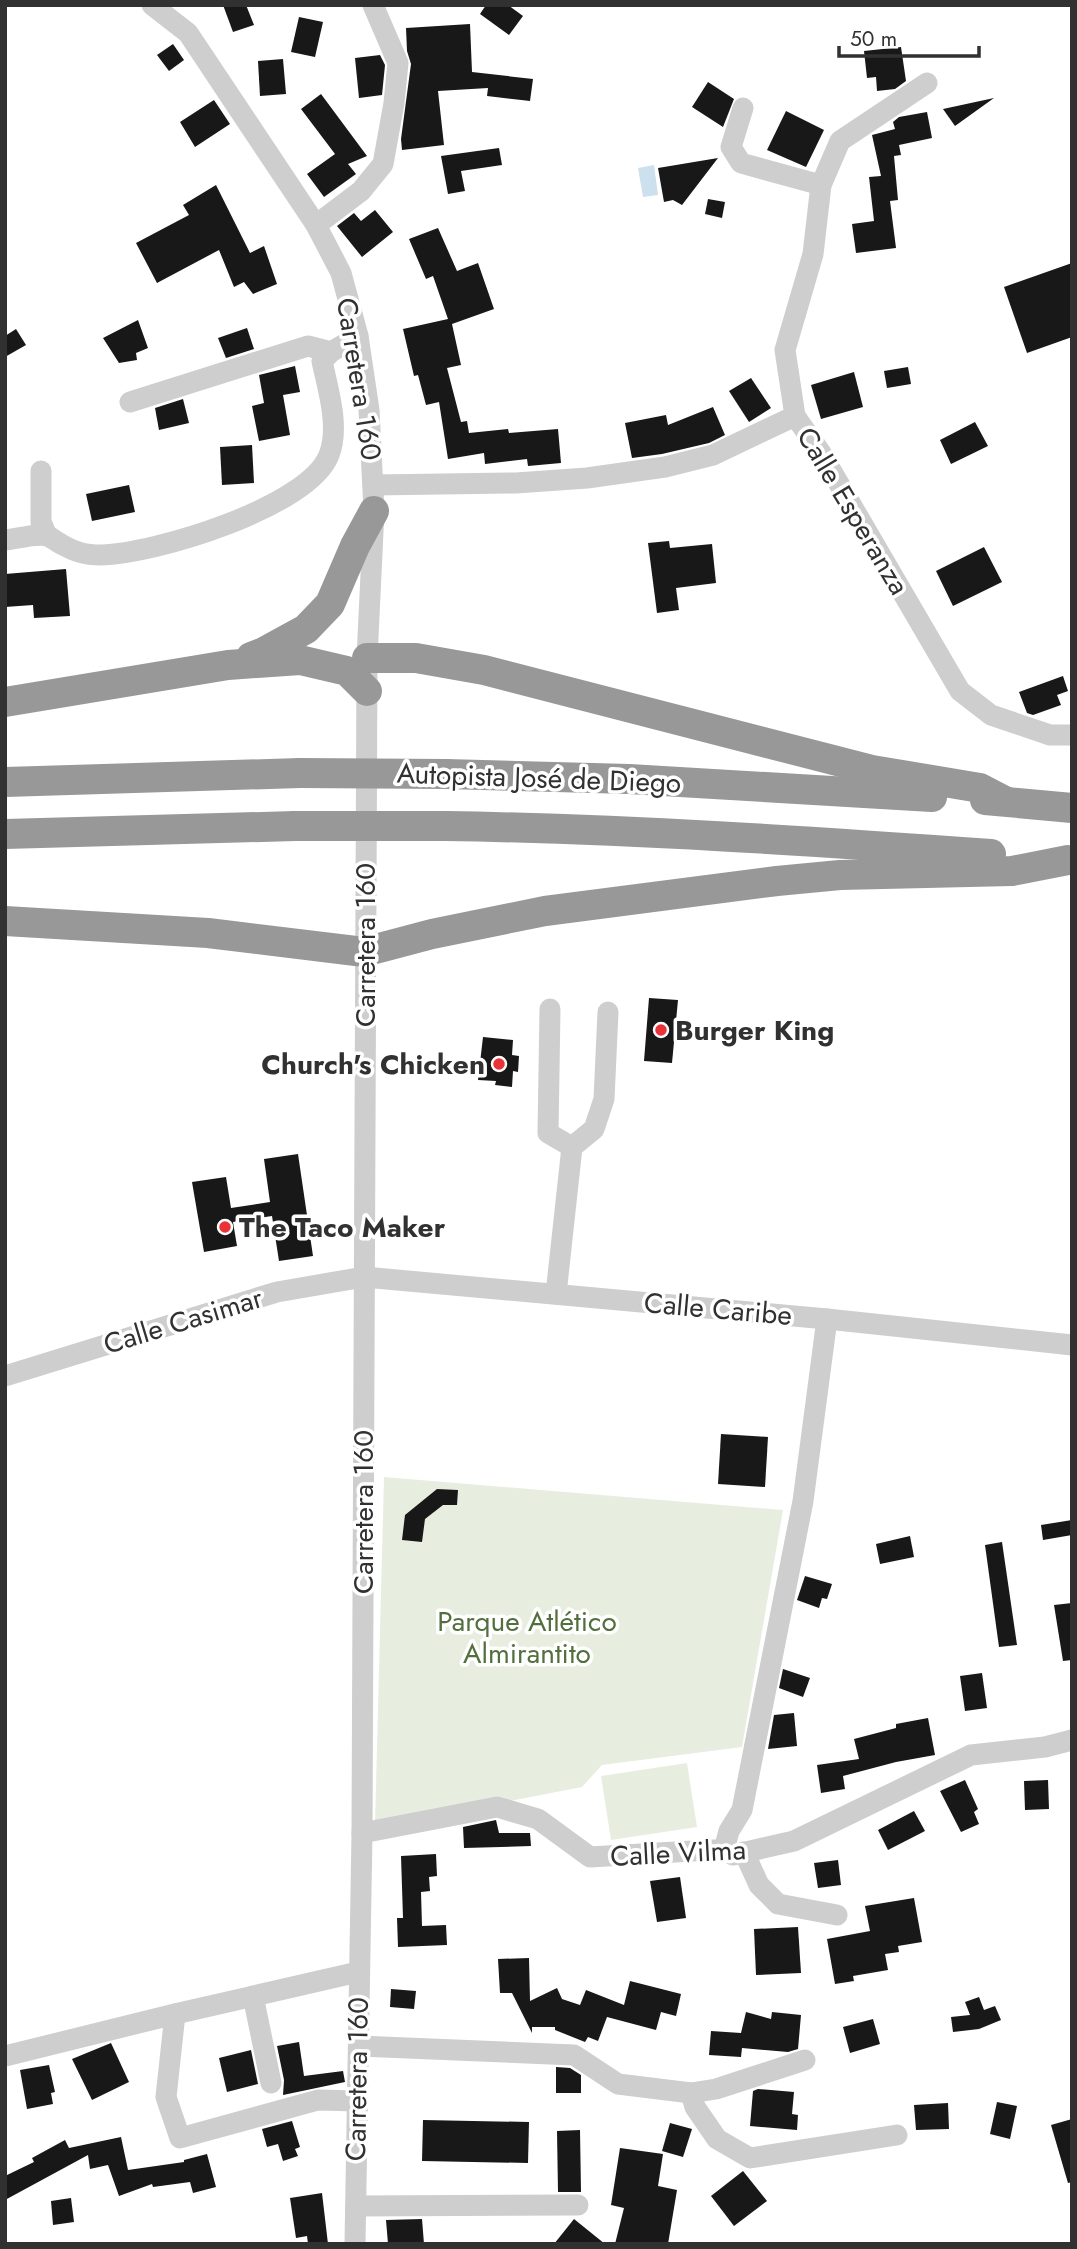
<svg xmlns="http://www.w3.org/2000/svg" width="1077" height="2249" font-family="Jost,sans-serif">
<style>
.green{fill:#e7eee0}
.water{fill:#cce0ee}
.building{fill:#181818}
.lines{fill:none;stroke-linecap:round;stroke-linejoin:round}
.minor{stroke:#cecece;stroke-width:21}
.highway{stroke:#989898;stroke-width:30}
.highway-bridge{stroke:#989898;stroke-width:30}
.poi-dot{fill:#ea3239;stroke:#fff;stroke-width:2.5}
.labels{text-anchor:middle;dominant-baseline:central;stroke-width:7;stroke-linejoin:round;paint-order:stroke}
.street-label{font-size:28px;fill:#313131;stroke:#fff}
.poi-label{font-size:28px;font-weight:bold;fill:#313131;stroke:#fff;text-anchor:start}
.park-label{font-size:28px;fill:#536f3d;stroke:#fff}
</style>
<rect width="100%" height="100%" fill="#fff"/>
<!-- green -->
<g class="green">
<polygon points="384,1477 783,1510 742,1747 602,1765 582,1787 510,1801 489,1798 375,1824"/>
<polygon points="687,1763 697,1827 611,1840 601,1776"/>
</g>
<!-- water -->
<polygon class="water" points="654,165 658,195 643,197 638,168"/>
<!-- building -->
<g class="building">
<polygon points="223,5 246,5 254,25 233,32"/>
<polygon points="486,5 508,5 523,16 509,35 480,14"/>
<polygon points="299,17 323,22 315,57 291,52"/>
<polygon points="470,24 472,72 533,79 530,101 487,96 488,88 438,91 444,145 402,150 401,139 411,64 407,51 406,28"/>
<polygon points="173,44 184,60 169,71 157,55"/>
<polygon points="901,47 906,81 895,89 877,91 876,77 867,78 864,51"/>
<polygon points="380,55 385,65 382,95 359,98 355,58"/>
<polygon points="283,59 286,94 260,96 258,61"/>
<polygon points="708,82 734,99 723,127 692,107"/>
<polygon points="321,94 367,156 348,164 356,174 324,197 307,174 335,154 301,109"/>
<polygon points="994,98 955,126 943,109"/>
<polygon points="214,100 230,124 195,147 180,122"/>
<polygon points="786,111 824,130 806,167 767,150"/>
<polygon points="927,112 932,138 899,145 901,155 894,156 898,200 890,201 896,248 856,253 852,224 874,221 869,177 881,176 872,135 895,129 893,122 899,117"/>
<polygon points="499,148 502,165 461,171 465,191 448,194 441,156"/>
<polygon points="718,158 682,205 673,200 664,202 658,168"/>
<polygon points="216,185 250,253 264,246 277,284 253,294 244,282 234,287 219,250 157,283 136,243 189,215 183,205"/>
<polygon points="708,199 725,202 722,218 705,214"/>
<polygon points="375,210 393,232 362,257 337,226 354,213 361,221"/>
<polygon points="438,228 457,271 478,263 494,309 452,324 461,365 447,368 461,422 467,421 469,433 508,429 509,433 558,429 561,463 528,466 527,459 485,464 484,453 448,459 439,402 426,405 418,375 414,376 403,329 448,319 433,276 426,279 409,239"/>
<polygon points="1072,263 1072,337 1027,353 1004,287"/>
<polygon points="138,320 148,348 136,353 137,360 119,363 103,338"/>
<polygon points="247,328 254,349 226,358 218,338"/>
<polygon points="16,329 26,345 5,357 5,336"/>
<polygon points="295,366 300,392 283,395 290,435 259,441 252,406 264,403 259,375"/>
<polygon points="908,367 911,384 887,388 884,371"/>
<polygon points="854,372 863,407 821,419 811,385"/>
<polygon points="751,378 771,408 749,422 729,391"/>
<polygon points="183,399 189,423 159,430 155,408"/>
<polygon points="713,407 725,435 709,443 662,454 632,458 625,423 666,415 668,425"/>
<polygon points="975,422 988,446 951,464 940,440"/>
<polygon points="252,445 254,483 222,485 220,447"/>
<polygon points="129,485 135,512 92,521 86,494"/>
<polygon points="669,541 670,548 712,544 716,583 676,588 679,610 657,613 648,543"/>
<polygon points="984,547 1002,582 953,606 936,571"/>
<polygon points="66,569 70,616 34,618 33,605 5,607 5,574"/>
<polygon points="1063,676 1068,691 1057,695 1061,705 1033,715 1027,713 1019,692"/>
<polygon points="649,998 678,1000 672,1063 644,1061"/>
<polygon points="483,1037 513,1040 512,1055 519,1056 518,1072 513,1071 512,1087 495,1085 496,1081 478,1080"/>
<polygon points="298,1154 313,1256 279,1261 272,1216 233,1222 237,1246 204,1252 192,1182 226,1177 231,1208 270,1202 264,1159"/>
<polygon points="721,1434 768,1437 765,1487 718,1484"/>
<polygon points="437,1489 458,1490 457,1505 443,1505 425,1519 422,1542 402,1540 405,1515"/>
<polygon points="1072,1520 1072,1535 1043,1540 1041,1525"/>
<polygon points="910,1536 914,1557 880,1564 876,1544"/>
<polygon points="1002,1542 1017,1645 999,1647 985,1545"/>
<polygon points="805,1576 832,1584 827,1599 822,1598 819,1608 797,1600"/>
<polygon points="1072,1603 1072,1660 1063,1661 1054,1605"/>
<polygon points="783,1669 810,1678 803,1697 779,1688"/>
<polygon points="982,1673 987,1708 965,1711 960,1676"/>
<polygon points="794,1713 797,1746 768,1749 774,1715"/>
<polygon points="928,1718 935,1755 896,1762 843,1776 845,1789 821,1793 817,1765 859,1759 854,1739 896,1728 896,1724"/>
<polygon points="965,1780 978,1809 974,1812 979,1824 961,1832 940,1791"/>
<polygon points="1048,1780 1049,1809 1025,1810 1024,1781"/>
<polygon points="914,1811 925,1831 888,1850 878,1830"/>
<polygon points="496,1820 499,1833 530,1833 531,1846 464,1848 463,1827"/>
<polygon points="436,1854 437,1876 429,1877 430,1891 421,1892 422,1926 446,1925 447,1945 398,1947 397,1918 403,1918 401,1856"/>
<polygon points="838,1860 841,1885 818,1888 814,1863"/>
<polygon points="680,1877 686,1918 657,1922 650,1881"/>
<polygon points="914,1898 922,1942 898,1946 899,1952 885,1954 888,1970 853,1976 854,1981 835,1984 827,1939 870,1931 865,1906"/>
<polygon points="798,1927 801,1973 756,1975 754,1929"/>
<polygon points="529,1958 530,2001 557,1988 562,1999 580,2005 586,1990 624,2005 630,1981 681,1994 676,2016 661,2012 656,2030 607,2017 598,2041 588,2037 585,2042 555,2030 555,2027 532,2027 532,2033 512,1993 500,1993 498,1959"/>
<polygon points="391,1989 416,1991 414,2009 390,2007"/>
<polygon points="979,1997 984,2010 995,2006 1001,2020 979,2029 953,2032 951,2017 970,2015 965,2002"/>
<polygon points="746,2012 771,2019 772,2012 801,2015 798,2049 788,2052 742,2048 741,2057 709,2055 711,2031 741,2033"/>
<polygon points="873,2019 880,2044 850,2053 843,2027"/>
<polygon points="299,2042 304,2076 343,2071 345,2082 283,2095 284,2080 277,2046"/>
<polygon points="111,2043 129,2082 92,2100 72,2059"/>
<polygon points="251,2050 258,2084 227,2092 219,2058"/>
<polygon points="49,2065 55,2092 51,2093 53,2104 27,2109 20,2070"/>
<polygon points="556,2067 570,2068 581,2075 581,2093 556,2093"/>
<polygon points="758,2089 794,2092 792,2114 798,2115 797,2130 750,2126 753,2091"/>
<polygon points="997,2102 1017,2106 1010,2139 990,2134"/>
<polygon points="948,2103 949,2129 916,2130 914,2105"/>
<polygon points="1072,2119 1072,2182 1068,2183 1051,2125"/>
<polygon points="423,2120 529,2122 528,2163 422,2161"/>
<polygon points="292,2121 300,2147 295,2149 298,2156 283,2161 278,2144 267,2147 262,2129"/>
<polygon points="670,2123 692,2129 683,2157 662,2151"/>
<polygon points="580,2130 581,2192 558,2192 557,2131"/>
<polygon points="121,2137 128,2170 184,2162 184,2160 207,2154 216,2187 193,2193 190,2182 153,2187 152,2184 119,2196 108,2165 90,2169 88,2155 5,2200 5,2176 34,2162 32,2158 65,2140 69,2148"/>
<polygon points="620,2148 663,2154 658,2186 677,2190 668,2244 615,2244 624,2208 611,2205"/>
<polygon points="743,2171 767,2201 734,2226 711,2196"/>
<polygon points="322,2193 328,2244 308,2244 307,2236 296,2238 290,2198"/>
<polygon points="71,2198 74,2222 53,2225 51,2201"/>
<polygon points="422,2219 424,2244 388,2244 386,2220"/>
<polygon points="574,2219 605,2244 554,2244"/>
</g>
<g class="lines">
<!-- minor -->
<g class="minor">
<polyline points="152,5 188,33 316,225 341,273 358,336 369,410 374,511 367,658 362,1833 355,2244"/>
<polyline points="743,108 731,147 741,163 821,185"/>
<polyline points="316,225 361,191 383,164 394,103 398,63 373,5"/>
<polyline points="130,402 308,346 331,352"/>
<polyline points="795,416 785,350 813,254 821,185 840,141 927,83"/>
<polyline points="41,471 41,522 47,536"/>
<polyline points="374,485 516,483 587,478 665,467 713,455 795,416 821,453 960,691 991,715 1050,735 1072,735"/>
<path d="M5 540C17 539 36 533 48 536 52 538 57 542 61 544 75 552 85 555 101 555 154 554 309 507 329 455 340 427 328 390 322 361L331 352 358 336"/>
<polyline points="550,1009 548,1133 572,1147"/>
<polyline points="556,1294 572,1147 594,1129 604,1099 608,1012"/>
<polyline points="5,1376 277,1292 364,1277 827,1319 1072,1345"/>
<polyline points="362,1833 497,1807 538,1819 590,1857 709,1850 724,1850 733,1855 794,1841 971,1755 1045,1747 1072,1740"/>
<polyline points="724,1850 729,1831 742,1810 803,1501 827,1319"/>
<polyline points="744,1852 759,1885 778,1904 837,1915"/>
<polyline points="253,1996 271,2083"/>
<polyline points="175,2014 166,2097 180,2138 318,2100 358,2101"/>
<polyline points="359,2046 574,2055 618,2084 691,2093 716,2089 805,2060"/>
<polyline points="5,2056 175,2014 358,1972"/>
<polyline points="691,2093 695,2107 717,2139 750,2158 897,2135"/>
<polyline points="356,2206 578,2205"/>
</g>
<!-- highway -->
<g class="highway">
<polyline points="251,657 264,652 306,629 330,604 355,546 374,511"/>
<polyline points="367,658 416,658 484,670 872,770 980,788 1005,801"/>
<polyline points="5,702 228,665 300,660 347,671 367,691"/>
<polyline points="446,774 629,779 932,797"/>
<polyline points="5,782 300,773"/>
<polyline points="985,800 1072,808"/>
<path d="M446 826C628 829 810 841 991 854"/>
<polyline points="5,834 295,826"/>
<polyline points="5,921 208,933 364,952 432,934 545,911 777,881 840,875 1012,871 1068,860"/>
</g>
<!-- highway-bridge -->
<g class="highway-bridge">
<polyline points="300,773 446,774"/>
<polyline points="295,826 446,826"/>
</g>
</g>
<!-- markers -->
<g class="poi-dot">
<circle cx="661" cy="1030" r="7"/>
<circle cx="499" cy="1064" r="7"/>
<circle cx="225" cy="1227" r="7"/>
</g>
<g class="labels">
<!-- street labels -->
<g class="street-label">
<text transform="translate(359 379) rotate(81)">Carretera 160</text>
<text transform="translate(853 511) rotate(59)">Calle Esperanza</text>
<text transform="translate(539 778) rotate(2)">Autopista José de Diego</text>
<text transform="translate(365 945) rotate(-90)">Carretera 160</text>
<text transform="translate(718 1309) rotate(5)">Calle Caribe</text>
<text transform="translate(183 1321) rotate(-17)">Calle Casimar</text>
<text transform="translate(363 1512) rotate(-90)">Carretera 160</text>
<text transform="translate(678 1853) rotate(-3)">Calle Vilma</text>
<text transform="translate(357 2079) rotate(-89)">Carretera 160</text>
</g>
<!-- poi labels -->
<g class="poi-label">
<text x="675" y="1030">Burger King</text>
<text x="485" y="1064" text-anchor="end">Church's Chicken</text>
<text x="239" y="1227">The Taco Maker</text>
</g>
<!-- park labels -->
<g class="park-label">
<text x="527" y="1621">Parque Atlético<tspan x="527" dy="32">Almirantito</tspan></text>
</g>
</g>
<!-- border -->
<rect width="1077" height="2249" fill="none" stroke="#313131" stroke-width="14"/>
<!-- scale -->
<path d="M839 46v10h140v-10" fill="none" stroke="#313131" stroke-width="3.5"/>
<text x="850" y="46" font-size="21" fill="#313131" stroke="#ffffff" stroke-width="5" paint-order="stroke">50 m</text>
</svg>
